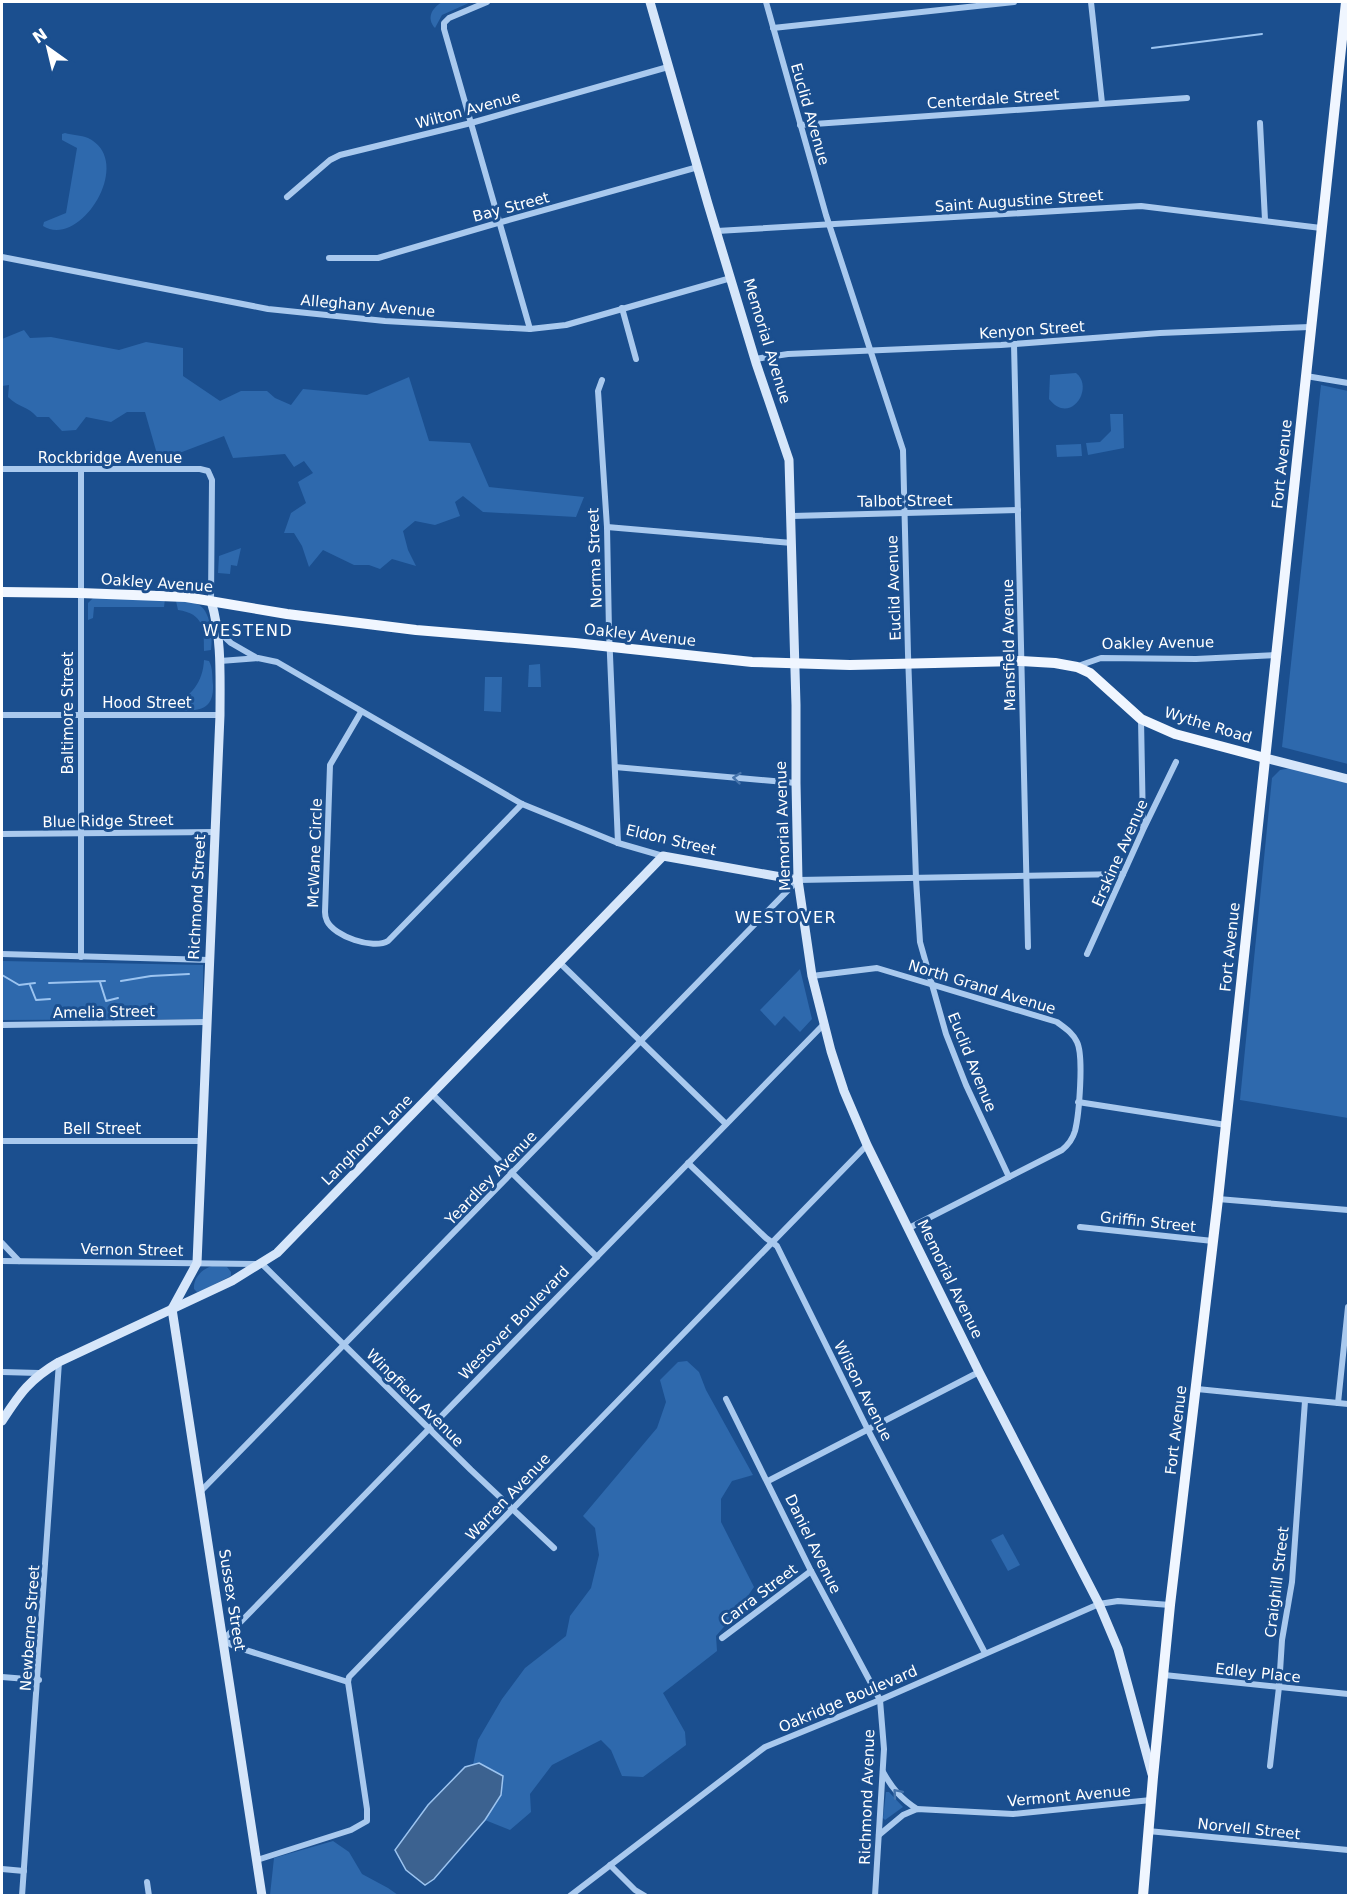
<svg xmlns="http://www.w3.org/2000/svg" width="1350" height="1897" font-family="'DejaVu Sans',sans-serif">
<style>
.green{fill:#2e69ad}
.water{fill:#3c6290;stroke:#9cc4f0;stroke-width:1.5}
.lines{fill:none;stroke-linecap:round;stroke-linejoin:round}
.stream{stroke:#9cc4f0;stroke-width:2}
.street{stroke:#a9c9ee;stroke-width:6}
.secondary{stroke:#d6e6fa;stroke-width:9}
.primary{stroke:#f0f6ff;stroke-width:10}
.oneway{stroke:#4674ac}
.labels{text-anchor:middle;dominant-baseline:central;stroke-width:6;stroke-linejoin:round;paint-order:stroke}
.street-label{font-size:15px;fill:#fff;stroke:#1b4f8f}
.neighbourhood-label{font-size:16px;letter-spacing:1.5px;fill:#fff;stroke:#1b4f8f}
</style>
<rect width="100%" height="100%" fill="#1b4f8f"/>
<!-- green -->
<g class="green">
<path d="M442 2H471L442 15 435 28C426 18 432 8 442 2Z"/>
<path d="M65 133C72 135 81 135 88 138 136 161 80 250 43 226L44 222 66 213 77 148 62 140V134Z"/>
<path d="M24 330 30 338 51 337 119 350 146 342 183 348V376L220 401 241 391H267L275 398 291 405 303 389 367 395 409 377 429 441 470 443 489 487 584 497 576 517 483 512 463 496 455 502 460 516 435 525 415 521 403 531 408 550 416 566 392 559 380 569 369 565H354L323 550 309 567 302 546 294 533H284L291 513 306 503 298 482 313 473 304 461 294 467 285 454 233 458 224 436 182 452 157 454 145 412H127L111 422 86 417 76 430 62 431 49 417H37C28 406 19 408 8 397L9 385 2 386V339Z"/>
<path d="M1076 373C1095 388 1070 426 1049 399L1050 375Z"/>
<polygon points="1321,385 1348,391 1348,764 1282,747"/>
<polygon points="1110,414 1123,414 1124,448 1088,455 1086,443 1100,442 1111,431"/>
<polygon points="1081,444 1082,456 1057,457 1056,445"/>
<polygon points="241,548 237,566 231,565 230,574 218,573 219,556"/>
<polygon points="93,598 165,599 164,607 94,607 93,618 88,620 88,603"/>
<path d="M176 601C183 601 191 601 197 604 211 609 213 638 211 650L204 651C204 628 204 614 178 610Z"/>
<path d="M204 660 209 661C213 668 212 677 213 685 214 713 195 711 173 710L171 704C191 698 203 682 204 660Z"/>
<polygon points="540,664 541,687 528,687 529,665"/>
<polygon points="485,677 502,677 501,712 484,711"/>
<polygon points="1291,768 1348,783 1348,1118 1240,1100 1272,778 1280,770"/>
<polygon points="2,961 203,965 203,1019 2,1020"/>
<polygon points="800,969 812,1019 800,1032 784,1016 775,1026 760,1010"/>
<path d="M212 1266 227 1267 231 1272V1276L201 1291 197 1292 194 1289C193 1278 202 1269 212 1266Z"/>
<polygon points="687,1361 699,1372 706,1390 753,1475 732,1481 721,1499 721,1522 754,1587 736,1613 716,1636 717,1651 663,1693 685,1732 686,1745 643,1777 622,1776 611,1750 601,1740 552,1765 530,1794 531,1812 510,1830 485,1820 501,1795 479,1763 473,1765 478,1740 502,1699 525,1668 566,1636 570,1616 591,1588 599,1555 595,1528 583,1516 657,1428 666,1402 660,1380 678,1362"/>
<polygon points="1003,1534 1020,1565 1008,1571 991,1540"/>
<polygon points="886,1792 889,1792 903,1807 885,1820 883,1818"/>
<polygon points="333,1841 349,1852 362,1874 388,1888 398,1895 270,1895 274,1858"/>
</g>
<!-- water -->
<polygon class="water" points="479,1763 503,1776 501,1795 485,1820 434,1879 425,1885 406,1870 395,1850 428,1805 465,1767"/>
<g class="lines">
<!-- stream -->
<g class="stream">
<polyline points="1152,48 1262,34"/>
<polyline points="2,975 19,985 35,983"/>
<polyline points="121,981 151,976 189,974"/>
<polyline points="100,982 106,1001 118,998"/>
<polyline points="49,983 105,981"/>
<polyline points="30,985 36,1000 50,999"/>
</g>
<!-- street -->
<g class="street">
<polyline points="487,2 449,18 444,23 444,29 530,329"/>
<polyline points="766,2 826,215 903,450 908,654 916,879 920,942 946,1034 966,1085 1009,1177"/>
<polyline points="1091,2 1102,103"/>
<polyline points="773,28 1014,2"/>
<polyline points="1260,123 1265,220"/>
<polyline points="800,125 1187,98"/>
<polyline points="287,197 330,160 340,155 471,123 668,67"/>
<polyline points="717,231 1141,206 1321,228"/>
<polyline points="2,257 268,309 385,321 530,329 566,325 731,278"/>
<polyline points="329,258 378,258 494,224 698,167"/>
<polyline points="622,308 636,359"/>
<polyline points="1014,344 1028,947"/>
<polyline points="755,359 788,354 1001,345 1160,333 1310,327"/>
<polyline points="1306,376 1348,383"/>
<polyline points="602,380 598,391 607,527 609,632 618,843"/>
<polyline points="2,469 200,469 208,471 212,480 211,601"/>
<polyline points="792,516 1018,510"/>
<polyline points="607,527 792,543"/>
<polyline points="217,630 231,643 257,658"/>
<polyline points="220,661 258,658 277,662 522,804 618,843 663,856"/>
<polyline points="1078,666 1101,658 1196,659 1277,655"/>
<path d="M361 712 330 765 325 912C325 914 326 919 327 921 334 936 373 950 388 941L522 804"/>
<polyline points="2,715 220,715"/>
<polyline points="1141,719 1143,827"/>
<polyline points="615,767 796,783"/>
<polyline points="2,834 215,832"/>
<polyline points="2,954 209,960"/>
<polyline points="1087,954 1143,830 1176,762"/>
<polyline points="81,957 81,470"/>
<polyline points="560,963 726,1124"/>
<path d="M812 976 877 968 1057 1022C1065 1028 1073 1033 1077 1042 1084 1056 1079 1115 1075 1131 1073 1138 1068 1145 1062 1150L909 1228"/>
<polyline points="2,1025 206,1022"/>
<polyline points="433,1095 597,1257"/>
<polyline points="1078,1102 1226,1125"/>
<polyline points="2,1141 203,1141"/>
<polyline points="688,1163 766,1238 777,1246 868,1430 985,1653"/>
<polyline points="1218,1199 1348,1210"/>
<polyline points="1080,1227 1213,1241"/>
<polyline points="2,1243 19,1261"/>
<polyline points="2,1261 262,1264 471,1470 554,1548"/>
<polyline points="2,1372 39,1373"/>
<polyline points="1197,1389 1348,1404"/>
<polyline points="726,1399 811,1571 880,1700 884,1749 875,1896"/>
<polyline points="1338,1403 1348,1307"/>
<polyline points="768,1481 979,1372"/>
<polyline points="200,1492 798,880 1123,874"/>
<polyline points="722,1638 811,1571"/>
<polyline points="1164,1675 1348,1694"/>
<polyline points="2,1677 39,1680"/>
<polyline points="348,1682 236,1647 223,1640 824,1024"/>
<polyline points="1270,1766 1279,1687 1282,1640 1292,1582 1305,1401"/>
<path d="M883 1772C892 1788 901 1799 917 1809"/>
<polyline points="1148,1831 1348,1850"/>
<polyline points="879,1835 903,1815 917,1809 1013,1814 1151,1800"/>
<polyline points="257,1860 351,1830 367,1821 367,1809 348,1682 349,1677 867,1145"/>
<polyline points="610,1865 635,1890 645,1896"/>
<polyline points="2,1869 24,1871"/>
<polyline points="147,1882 149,1896"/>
<polyline points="22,1896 59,1362"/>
<polyline points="570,1896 765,1747 880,1700 1099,1604 1118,1601 1170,1605"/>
</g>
<!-- secondary -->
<g class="secondary">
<polyline points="650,2 708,204 756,363 789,460 796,705 796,783 798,880 812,976 831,1051 844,1091 867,1145 979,1372 1099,1604 1118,1649 1152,1774"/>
<polyline points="1265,758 1348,779"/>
<path d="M172 1309 197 1263 220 715C220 677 222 637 211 601"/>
<polyline points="172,1309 262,1896"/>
<path d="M2 1421C20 1393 30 1379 59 1362L232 1281 277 1253 663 856 798 880"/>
</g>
<!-- primary -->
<g class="primary">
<polyline points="2,592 80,593 186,597 287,614 416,630 575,643 752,662 850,665 1021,661 1055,663 1077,667 1090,673 1141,719 1175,734 1265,758"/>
<polyline points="1143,1896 1153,1777 1170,1605 1218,1199 1346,2"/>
</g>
</g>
<!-- one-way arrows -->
<defs><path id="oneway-chevron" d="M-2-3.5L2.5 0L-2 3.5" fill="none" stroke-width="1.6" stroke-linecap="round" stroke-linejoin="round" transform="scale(1.5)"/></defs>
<g class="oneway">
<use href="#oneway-chevron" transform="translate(737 778) rotate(-175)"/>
<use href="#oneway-chevron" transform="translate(897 1793) rotate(-131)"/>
</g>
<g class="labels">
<!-- street labels -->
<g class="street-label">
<text transform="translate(993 99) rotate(-4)">Centerdale Street</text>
<text transform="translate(468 110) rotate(-15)">Wilton Avenue</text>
<text transform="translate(810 114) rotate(74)">Euclid Avenue</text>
<text transform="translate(1019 201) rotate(-4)">Saint Augustine Street</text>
<text transform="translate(511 207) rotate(-15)">Bay Street</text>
<text transform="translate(368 306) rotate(5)">Alleghany Avenue</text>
<text transform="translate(1032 330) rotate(-4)">Kenyon Street</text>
<text transform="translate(767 341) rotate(73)">Memorial Avenue</text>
<text x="110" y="458">Rockbridge Avenue</text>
<text transform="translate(1282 464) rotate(-84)">Fort Avenue</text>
<text transform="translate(905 501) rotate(-1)">Talbot Street</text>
<text transform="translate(595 558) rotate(-92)">Norma Street</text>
<text transform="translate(157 583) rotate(4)">Oakley Avenue</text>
<text transform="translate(894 588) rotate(-92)">Euclid Avenue</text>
<text transform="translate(640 635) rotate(6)">Oakley Avenue</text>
<text transform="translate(1158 643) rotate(-1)">Oakley Avenue</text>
<text transform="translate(1009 645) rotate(-91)">Mansfield Avenue</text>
<text x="147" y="703">Hood Street</text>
<text transform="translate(68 713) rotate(-90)">Baltimore Street</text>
<text transform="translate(1208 725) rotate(17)">Wythe Road</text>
<text transform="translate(108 821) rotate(-1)">Blue Ridge Street</text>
<text transform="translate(783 826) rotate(-92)">Memorial Avenue</text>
<text transform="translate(671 840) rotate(13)">Eldon Street</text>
<text transform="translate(315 853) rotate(-88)">McWane Circle</text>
<text transform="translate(1120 853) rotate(-66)">Erskine Avenue</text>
<text transform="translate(197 897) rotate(-87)">Richmond Street</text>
<text transform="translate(1230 947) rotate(-84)">Fort Avenue</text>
<text transform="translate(982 987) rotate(17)">North Grand Avenue</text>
<text transform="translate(104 1012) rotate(-1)">Amelia Street</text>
<text transform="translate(972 1062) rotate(68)">Euclid Avenue</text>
<text x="102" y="1129">Bell Street</text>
<text transform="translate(367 1140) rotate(-45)">Langhorne Lane</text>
<text transform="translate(491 1178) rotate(-46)">Yeardley Avenue</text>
<text transform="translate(1148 1222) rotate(6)">Griffin Street</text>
<text transform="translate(132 1250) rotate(1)">Vernon Street</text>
<text transform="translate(950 1279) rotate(64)">Memorial Avenue</text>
<text transform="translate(514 1323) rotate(-46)">Westover Boulevard</text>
<text transform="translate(863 1391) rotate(63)">Wilson Avenue</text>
<text transform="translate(415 1398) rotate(45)">Wingfield Avenue</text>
<text transform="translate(1176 1430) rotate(-83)">Fort Avenue</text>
<text transform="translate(508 1497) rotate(-46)">Warren Avenue</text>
<text transform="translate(813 1544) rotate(64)">Daniel Avenue</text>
<text transform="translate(1277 1582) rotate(-83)">Craighill Street</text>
<text transform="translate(759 1595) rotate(-37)">Carra Street</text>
<text transform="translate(232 1600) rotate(81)">Sussex Street</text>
<text transform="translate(30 1628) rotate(-86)">Newberne Street</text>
<text transform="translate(1258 1673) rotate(6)">Edley Place</text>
<text transform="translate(848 1699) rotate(-23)">Oakridge Boulevard</text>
<text transform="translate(1069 1796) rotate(-5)">Vermont Avenue</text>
<text transform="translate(867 1797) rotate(-88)">Richmond Avenue</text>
<text transform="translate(1249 1829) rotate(6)">Norvell Street</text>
</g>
<!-- neighbourhood labels -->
<g class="neighbourhood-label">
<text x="248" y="630">WESTEND</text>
<text x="786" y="917">WESTOVER</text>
</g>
</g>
<!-- border -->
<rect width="1350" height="1897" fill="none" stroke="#ffffff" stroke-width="6"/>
<!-- north arrow -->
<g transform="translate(48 48) rotate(326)" stroke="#1b4f8f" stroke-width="4.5" paint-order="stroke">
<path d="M0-4.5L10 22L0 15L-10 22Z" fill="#ffffff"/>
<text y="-9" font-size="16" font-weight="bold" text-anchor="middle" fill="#ffffff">N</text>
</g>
</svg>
